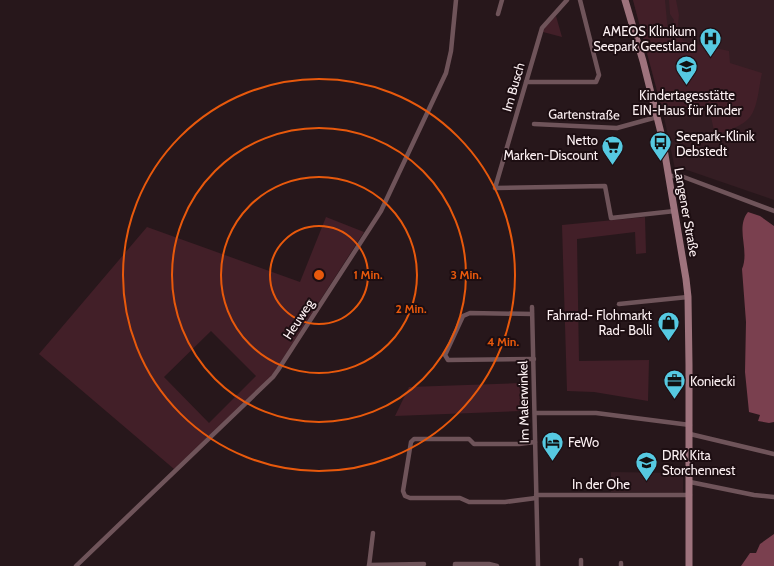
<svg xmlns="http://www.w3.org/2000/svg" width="774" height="566" font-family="Cabin,sans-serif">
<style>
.built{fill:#341d23}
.green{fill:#421f28;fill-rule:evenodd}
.water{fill:#7a404f}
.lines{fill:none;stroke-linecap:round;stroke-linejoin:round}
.minor{stroke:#6f545a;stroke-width:4.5}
.secondary{stroke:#9e737d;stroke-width:7}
.ring{fill:none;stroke:#e8590c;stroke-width:2}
.labels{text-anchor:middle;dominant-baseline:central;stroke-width:4;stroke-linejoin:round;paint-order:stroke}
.poi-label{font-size:13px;fill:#fdf1f3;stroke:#1d0e12;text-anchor:start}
.street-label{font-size:13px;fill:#fdf1f3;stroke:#1d0e12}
.centre{fill:#e8590c;stroke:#1d0e12;stroke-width:2}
.ring-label{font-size:12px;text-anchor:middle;font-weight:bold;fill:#e8590c;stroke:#1d0e12;stroke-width:4;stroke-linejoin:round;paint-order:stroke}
</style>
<rect width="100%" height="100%" fill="#27171b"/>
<!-- built -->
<g class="built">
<polygon points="633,0 774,0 774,200 684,169 679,171 675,169 664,117"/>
<polygon points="611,472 683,473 683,493 611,492"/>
</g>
<!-- green -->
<g class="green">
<path d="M633 0H665L668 32 675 39 671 32 674 20 670 14 669 0H676L679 15 677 33 681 36 683 41 729 51 730 63 762 73C759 85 758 109 749 118 741 127 726 131 715 135L709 108 664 117Z"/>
<polygon points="556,16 562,37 543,32 545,27"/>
<path d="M326 217 364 232 271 377 174 469 39 354 147 227 300 282ZM211 331 256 376 209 423 164 377Z"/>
<polygon points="645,217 646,253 636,254 635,232 577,239 579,361 649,360 648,401 594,392 567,391 562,225"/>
<polygon points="521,383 520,411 395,416 409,387"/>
</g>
<!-- water -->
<g class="water">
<path d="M748 212 760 216 774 226V422L769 423 758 421 760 415 749 412 745 372 746 322 742 269C750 250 735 228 748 212Z"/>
<polygon points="774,534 774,566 741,566 750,553 756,553 760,544"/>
</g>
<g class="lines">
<!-- minor -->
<g class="minor">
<polyline points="567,0 542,28 495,188 605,186 611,218 675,211"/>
<polyline points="498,14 502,0"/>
<polyline points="526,82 596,82 599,75 580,0"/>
<polyline points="534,124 617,128 657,117"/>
<polyline points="669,176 681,176 774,211"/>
<polyline points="619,304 688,297"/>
<polyline points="532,307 538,566"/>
<polyline points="532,314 470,313 463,316 445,355 448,360 534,359"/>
<polyline points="535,413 596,413 690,425"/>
<polyline points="690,434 774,454"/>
<polyline points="535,442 519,444 474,444 469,439 414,439 411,442 403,491 405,496 410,498 460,498 469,502 505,502 536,498"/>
<polyline points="690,482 754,495 774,497"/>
<polyline points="536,495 690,495"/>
<polyline points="369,565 424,564"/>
<polyline points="76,566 273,377 278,370 381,211 446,73 451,51 456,0"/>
<polyline points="369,566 373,533"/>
<polyline points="455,566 455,564 489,564 497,566"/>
<polyline points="581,566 581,560"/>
<polyline points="621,566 621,563"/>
</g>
<!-- secondary -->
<polyline class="secondary" points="625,0 643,61 662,137 686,279 688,297 689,365 689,566"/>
</g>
<!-- distance rings -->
<g class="ring">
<circle cx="319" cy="275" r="49"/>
<circle cx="319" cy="275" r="98"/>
<circle cx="319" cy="275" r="147"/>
<circle cx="319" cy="275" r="196"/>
</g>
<!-- icons -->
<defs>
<symbol id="hospital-pin" viewBox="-11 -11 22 30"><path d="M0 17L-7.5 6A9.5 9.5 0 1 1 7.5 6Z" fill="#56c9e1" stroke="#1d0e12"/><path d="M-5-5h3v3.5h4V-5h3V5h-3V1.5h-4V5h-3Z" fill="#111"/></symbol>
<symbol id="school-pin" viewBox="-11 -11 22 30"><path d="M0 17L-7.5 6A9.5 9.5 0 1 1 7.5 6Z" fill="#56c9e1" stroke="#1d0e12"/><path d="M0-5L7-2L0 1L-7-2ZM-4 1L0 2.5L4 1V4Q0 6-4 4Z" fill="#111"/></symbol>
<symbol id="bus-pin" viewBox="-11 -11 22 30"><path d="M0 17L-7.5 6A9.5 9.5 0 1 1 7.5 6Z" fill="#56c9e1" stroke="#1d0e12"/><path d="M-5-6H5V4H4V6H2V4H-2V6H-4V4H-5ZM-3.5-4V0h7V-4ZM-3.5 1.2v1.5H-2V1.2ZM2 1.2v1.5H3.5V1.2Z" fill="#111"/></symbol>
<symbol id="supermarket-pin" viewBox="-11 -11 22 30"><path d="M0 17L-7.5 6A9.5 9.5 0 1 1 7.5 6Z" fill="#56c9e1" stroke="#1d0e12"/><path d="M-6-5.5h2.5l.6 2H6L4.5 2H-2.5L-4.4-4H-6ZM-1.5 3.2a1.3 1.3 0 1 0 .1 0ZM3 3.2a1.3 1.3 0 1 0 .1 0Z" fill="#111"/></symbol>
<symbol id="shop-pin" viewBox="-11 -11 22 30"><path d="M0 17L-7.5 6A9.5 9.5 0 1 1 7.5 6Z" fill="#56c9e1" stroke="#1d0e12"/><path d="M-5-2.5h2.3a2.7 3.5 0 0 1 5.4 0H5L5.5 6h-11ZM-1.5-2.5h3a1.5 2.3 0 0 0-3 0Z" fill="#111"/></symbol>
<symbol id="office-pin" viewBox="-11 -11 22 30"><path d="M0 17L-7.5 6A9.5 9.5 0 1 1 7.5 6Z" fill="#56c9e1" stroke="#1d0e12"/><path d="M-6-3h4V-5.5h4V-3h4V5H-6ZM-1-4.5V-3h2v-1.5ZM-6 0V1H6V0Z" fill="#111"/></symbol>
<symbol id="hotel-pin" viewBox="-11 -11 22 30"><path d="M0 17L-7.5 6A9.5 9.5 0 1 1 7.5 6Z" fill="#56c9e1" stroke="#1d0e12"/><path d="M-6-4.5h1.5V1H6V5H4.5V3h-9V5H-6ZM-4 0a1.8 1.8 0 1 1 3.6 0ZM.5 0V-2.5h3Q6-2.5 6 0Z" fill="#111"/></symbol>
</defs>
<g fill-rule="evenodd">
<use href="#hospital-pin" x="698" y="26" width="25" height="34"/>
<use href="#school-pin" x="674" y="54" width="25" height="34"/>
<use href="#bus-pin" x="648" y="130" width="25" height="34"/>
<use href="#supermarket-pin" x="600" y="134" width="25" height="34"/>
<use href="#shop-pin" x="656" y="310" width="25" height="34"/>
<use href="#office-pin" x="662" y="368" width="25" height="34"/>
<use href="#hotel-pin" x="540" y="430" width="25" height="34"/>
<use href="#school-pin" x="634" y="450" width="25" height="34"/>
</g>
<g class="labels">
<!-- poi labels -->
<g class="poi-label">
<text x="696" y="31" text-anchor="end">AMEOS Klinikum<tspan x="696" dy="15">Seepark Geestland</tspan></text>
<text x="687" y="95" text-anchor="middle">Kindertagesstätte<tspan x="687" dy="15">EIN-Haus für Kinder</tspan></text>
<text x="676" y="136">Seepark-Klinik<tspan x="676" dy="15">Debstedt</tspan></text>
<text x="598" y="140" text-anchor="end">Netto<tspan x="598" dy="15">Marken-Discount</tspan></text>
<text x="652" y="315" text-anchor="end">Fahrrad- Flohmarkt<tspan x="652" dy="15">Rad- Bolli</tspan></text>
<text x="690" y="381">Koniecki</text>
<text x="568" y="442">FeWo</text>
<text x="662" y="455">DRK Kita<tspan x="662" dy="15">Storchennest</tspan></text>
</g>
<!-- street labels -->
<g class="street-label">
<text transform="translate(513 87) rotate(-74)">Im Busch</text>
<text transform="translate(584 114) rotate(1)">Gartenstraße</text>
<text transform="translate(687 212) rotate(80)">Langener Straße</text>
<text transform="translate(298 319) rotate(-57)">Heuweg</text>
<text transform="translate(523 402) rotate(-91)">Im Malerwinkel</text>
<text x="601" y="484">In der Ohe</text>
</g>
</g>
<circle cx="319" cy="275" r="6" class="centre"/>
<g class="ring-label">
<text x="368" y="279">1 Min.</text>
<text x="466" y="279">3 Min.</text>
<text x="411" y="313">2 Min.</text>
<text x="503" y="346">4 Min.</text>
</g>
</svg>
